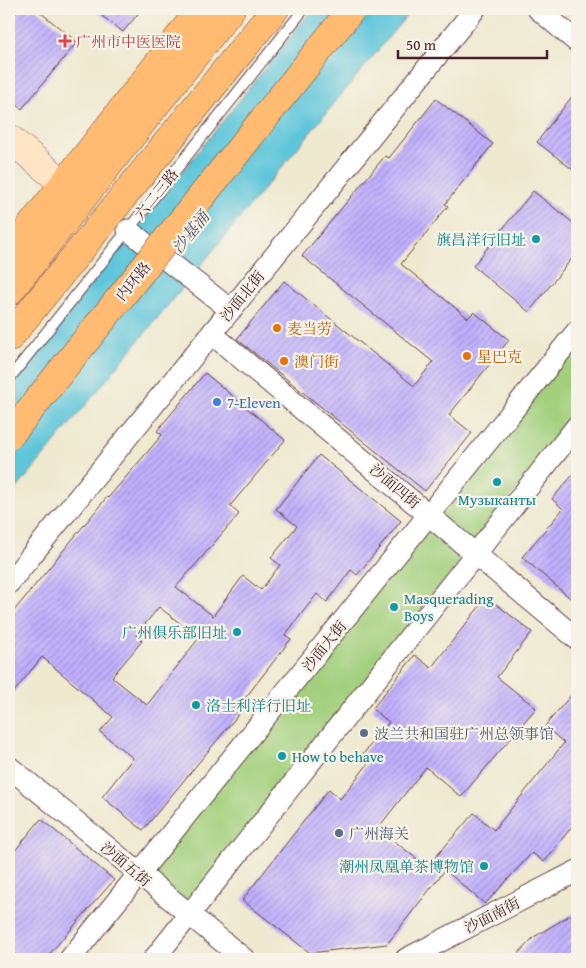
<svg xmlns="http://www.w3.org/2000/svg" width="586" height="968" font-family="'Gentium Book Plus','Noto Serif SC',serif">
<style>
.park{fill:#a2d07d;stroke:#767854}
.water{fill:#5dc6da;stroke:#547282}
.building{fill:url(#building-hatch);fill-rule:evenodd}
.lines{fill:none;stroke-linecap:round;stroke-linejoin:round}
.lane-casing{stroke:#633d44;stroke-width:12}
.street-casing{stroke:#633d44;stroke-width:23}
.secondary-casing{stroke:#633d44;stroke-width:29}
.primary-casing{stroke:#633d44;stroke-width:29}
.highway-casing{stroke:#633d44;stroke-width:29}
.lane{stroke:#fff;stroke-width:10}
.street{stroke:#fff;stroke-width:21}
.secondary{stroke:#ffe4c6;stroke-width:28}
.primary{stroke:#ffbb71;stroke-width:28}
.highway{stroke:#ffbb71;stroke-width:28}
.highway-bridge-casing{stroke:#633d44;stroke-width:29;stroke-linecap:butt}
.highway-bridge{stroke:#ffbb71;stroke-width:28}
.health-dot{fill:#e0444e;stroke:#f7f3e8;stroke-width:2}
.culture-dot{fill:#0f9aa8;stroke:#f7f3e8;stroke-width:2}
.food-dot{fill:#e8710a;stroke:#f7f3e8;stroke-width:2}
.shop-dot{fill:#3f7fe0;stroke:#f7f3e8;stroke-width:2}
.service-dot{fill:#5c6f8a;stroke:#f7f3e8;stroke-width:2}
.labels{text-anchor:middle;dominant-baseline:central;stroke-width:4.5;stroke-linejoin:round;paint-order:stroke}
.health-label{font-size:15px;fill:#be3a42;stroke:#f7f3e8;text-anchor:start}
.street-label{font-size:15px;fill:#4a1f2b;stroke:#f7f3e8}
.culture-label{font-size:15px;fill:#0d838f;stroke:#f7f3e8;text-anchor:end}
.food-label{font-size:15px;fill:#c56008;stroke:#f7f3e8;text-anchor:start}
.shop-label{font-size:15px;fill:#366cbe;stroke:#f7f3e8;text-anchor:start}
.service-label{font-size:15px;fill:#4e5e75;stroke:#f7f3e8;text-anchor:start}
.water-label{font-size:16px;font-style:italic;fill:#505160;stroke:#f7f3e8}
</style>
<defs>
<pattern id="building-hatch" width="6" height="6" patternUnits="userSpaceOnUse" patternTransform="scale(1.25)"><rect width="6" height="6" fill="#c0b1fe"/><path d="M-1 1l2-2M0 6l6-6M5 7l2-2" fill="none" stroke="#9e8fce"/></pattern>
</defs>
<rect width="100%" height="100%" fill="#f7f3e8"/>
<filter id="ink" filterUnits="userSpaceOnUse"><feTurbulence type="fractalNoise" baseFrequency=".02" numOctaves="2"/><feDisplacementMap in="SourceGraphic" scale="10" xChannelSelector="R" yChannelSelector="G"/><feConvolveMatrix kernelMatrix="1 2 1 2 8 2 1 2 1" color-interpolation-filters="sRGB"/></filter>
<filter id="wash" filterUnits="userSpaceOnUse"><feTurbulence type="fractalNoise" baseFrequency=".0096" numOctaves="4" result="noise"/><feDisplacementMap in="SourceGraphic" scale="20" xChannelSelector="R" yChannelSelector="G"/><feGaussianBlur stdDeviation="1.12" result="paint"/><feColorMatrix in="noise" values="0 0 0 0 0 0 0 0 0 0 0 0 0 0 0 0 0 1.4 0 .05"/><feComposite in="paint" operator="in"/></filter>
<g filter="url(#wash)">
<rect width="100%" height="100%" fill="#efe9d0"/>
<!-- park -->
<g class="park">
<polygon points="577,339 577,414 473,543 438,515"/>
<polygon points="431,524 467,552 189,903 147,869"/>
</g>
<!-- water -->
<polygon class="water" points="313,9 412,9 9,498 9,387"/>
<g id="blocks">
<!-- building -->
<g class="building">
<polygon points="9,9 36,9 77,42 22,109 9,98"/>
<polygon points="93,9 142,9 123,32"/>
<polygon points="577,90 577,173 537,142"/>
<polygon points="436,99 493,144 445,204 448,206 401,264 468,318 474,312 509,340 449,415 472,433 425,491 237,339 284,281 414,386 433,362 302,256 385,156 389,158"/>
<polygon points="533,191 577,226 577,252 529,312 473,266"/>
<path d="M205 373 285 440 230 506 239 514 176 587 213 616 243 576 261 590 280 565 271 558 297 526 276 509 319 455 401 521 357 575 351 570 327 602 317 594 285 635 291 639 239 706 243 709 143 830 102 797 133 758 100 732 113 717 42 657 9 698V617L107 497 108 498 162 435 157 431ZM159 607 199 638 147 705 112 677 142 641 136 635Z"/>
<polygon points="577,470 577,604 522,557 563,509 552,499"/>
<polygon points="487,597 532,632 497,677 536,708 461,797 426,767 378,828 427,867 474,813 494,830 564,743 545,726 577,688 577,820 544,862 532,853 485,904 445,870 387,944 310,953 242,900 329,789 340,799 368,764 360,758 389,722 372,709 415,655 431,668"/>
<polygon points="41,819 114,880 45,959 9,959 9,858"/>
<polygon points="577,911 577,959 513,959 534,937"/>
</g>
</g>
</g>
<g filter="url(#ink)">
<use href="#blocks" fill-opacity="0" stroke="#633d44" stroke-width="1"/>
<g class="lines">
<defs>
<polyline id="lane" points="9,379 304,9"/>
<g id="street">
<polyline points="538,9 577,42"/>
<polyline points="128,230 231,310"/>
<polyline points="212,334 577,639"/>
<polyline points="9,583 475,9"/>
<polyline points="9,767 244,959"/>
<polyline points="70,959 577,331"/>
<polyline points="154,959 577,426"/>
<polyline points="406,959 577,871"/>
</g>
<polyline id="secondary" points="9,138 64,184"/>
<g id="primary">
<polyline points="9,254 201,9"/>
<polyline points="9,292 231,9"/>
</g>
<polyline id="highway" points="9,338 275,9"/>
</defs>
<!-- lane casing -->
<use href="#lane" class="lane-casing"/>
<!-- street casing -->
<use href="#street" class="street-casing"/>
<!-- secondary casing -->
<use href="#secondary" class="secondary-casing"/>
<!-- primary casing -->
<use href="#primary" class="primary-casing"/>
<!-- highway casing -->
<use href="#highway" class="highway-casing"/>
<!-- lane -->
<use href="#lane" class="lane"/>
<!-- street -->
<use href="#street" class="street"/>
<!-- secondary -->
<use href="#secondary" class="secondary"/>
<!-- primary -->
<use href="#primary" class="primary"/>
<!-- highway -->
<use href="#highway" class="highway"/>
<defs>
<polyline id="highway-bridge" points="9,436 352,9"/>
</defs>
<!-- highway-bridge casing -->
<use href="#highway-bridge" class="highway-bridge-casing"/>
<!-- highway-bridge -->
<use href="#highway-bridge" class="highway-bridge"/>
</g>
</g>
<!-- markers -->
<path class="health-dot" d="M62.5 33.5h5v5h5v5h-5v5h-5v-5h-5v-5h5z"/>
<g class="culture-dot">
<circle cx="536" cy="239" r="5"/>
<circle cx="497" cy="482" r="5"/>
<circle cx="394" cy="607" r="5"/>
<circle cx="237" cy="632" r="5"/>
<circle cx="196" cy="705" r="5"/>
<circle cx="282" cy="756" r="5"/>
<circle cx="484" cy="866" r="5"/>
</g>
<g class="food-dot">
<circle cx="277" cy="328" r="5"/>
<circle cx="467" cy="356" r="5"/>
<circle cx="284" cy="361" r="5"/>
</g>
<circle class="shop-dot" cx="217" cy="402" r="5"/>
<g class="service-dot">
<circle cx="364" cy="733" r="5"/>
<circle cx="339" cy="833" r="5"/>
</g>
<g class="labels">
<!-- health labels -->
<g class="health-label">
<text x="76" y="41">广州市中医医院</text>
</g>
<!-- street labels -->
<g class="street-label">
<text transform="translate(156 194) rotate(-51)">六二三路</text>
<text transform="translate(133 281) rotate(-51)">内环路</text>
<text transform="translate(242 296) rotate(-51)">沙面北街</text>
<text transform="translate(395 486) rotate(40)">沙面四街</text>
<text transform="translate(324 646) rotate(-51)">沙面大街</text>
<text transform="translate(126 864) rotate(40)">沙面五街</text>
<text transform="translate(492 915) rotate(-27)">沙面南街</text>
</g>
<!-- culture labels -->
<g class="culture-label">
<text x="526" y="239">旗昌洋行旧址</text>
<text x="497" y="499" text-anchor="middle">Музыканты</text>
<text x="404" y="598" text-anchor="start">Masquerading<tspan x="404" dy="17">Boys</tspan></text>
<text x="227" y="632">广州俱乐部旧址</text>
<text x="206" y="705" text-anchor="start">洛士利洋行旧址</text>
<text x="292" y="756" text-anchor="start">How to behave</text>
<text x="474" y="866">潮州凤凰单茶博物馆</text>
</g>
<!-- food labels -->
<g class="food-label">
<text x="287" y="328">麦当劳</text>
<text x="477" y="356">星巴克</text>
<text x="294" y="361">澳门街</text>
</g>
<!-- shop labels -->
<g class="shop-label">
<text x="227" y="402">7-Eleven</text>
</g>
<!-- service labels -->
<g class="service-label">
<text x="374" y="733">波兰共和国驻广州总领事馆</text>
<text x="349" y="833">广州海关</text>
</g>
<!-- water labels -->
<g class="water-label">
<text transform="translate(190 232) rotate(-51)">沙基涌</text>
</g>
</g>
<!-- margin -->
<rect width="586" height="968" fill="none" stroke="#f7f3e8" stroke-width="30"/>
<!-- scale -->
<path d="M398 50v8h149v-8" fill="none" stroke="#4a1f2b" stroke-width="2.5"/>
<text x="406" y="50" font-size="15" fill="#4a1f2b" stroke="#f7f3e8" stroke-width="4" paint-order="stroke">50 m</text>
</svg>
